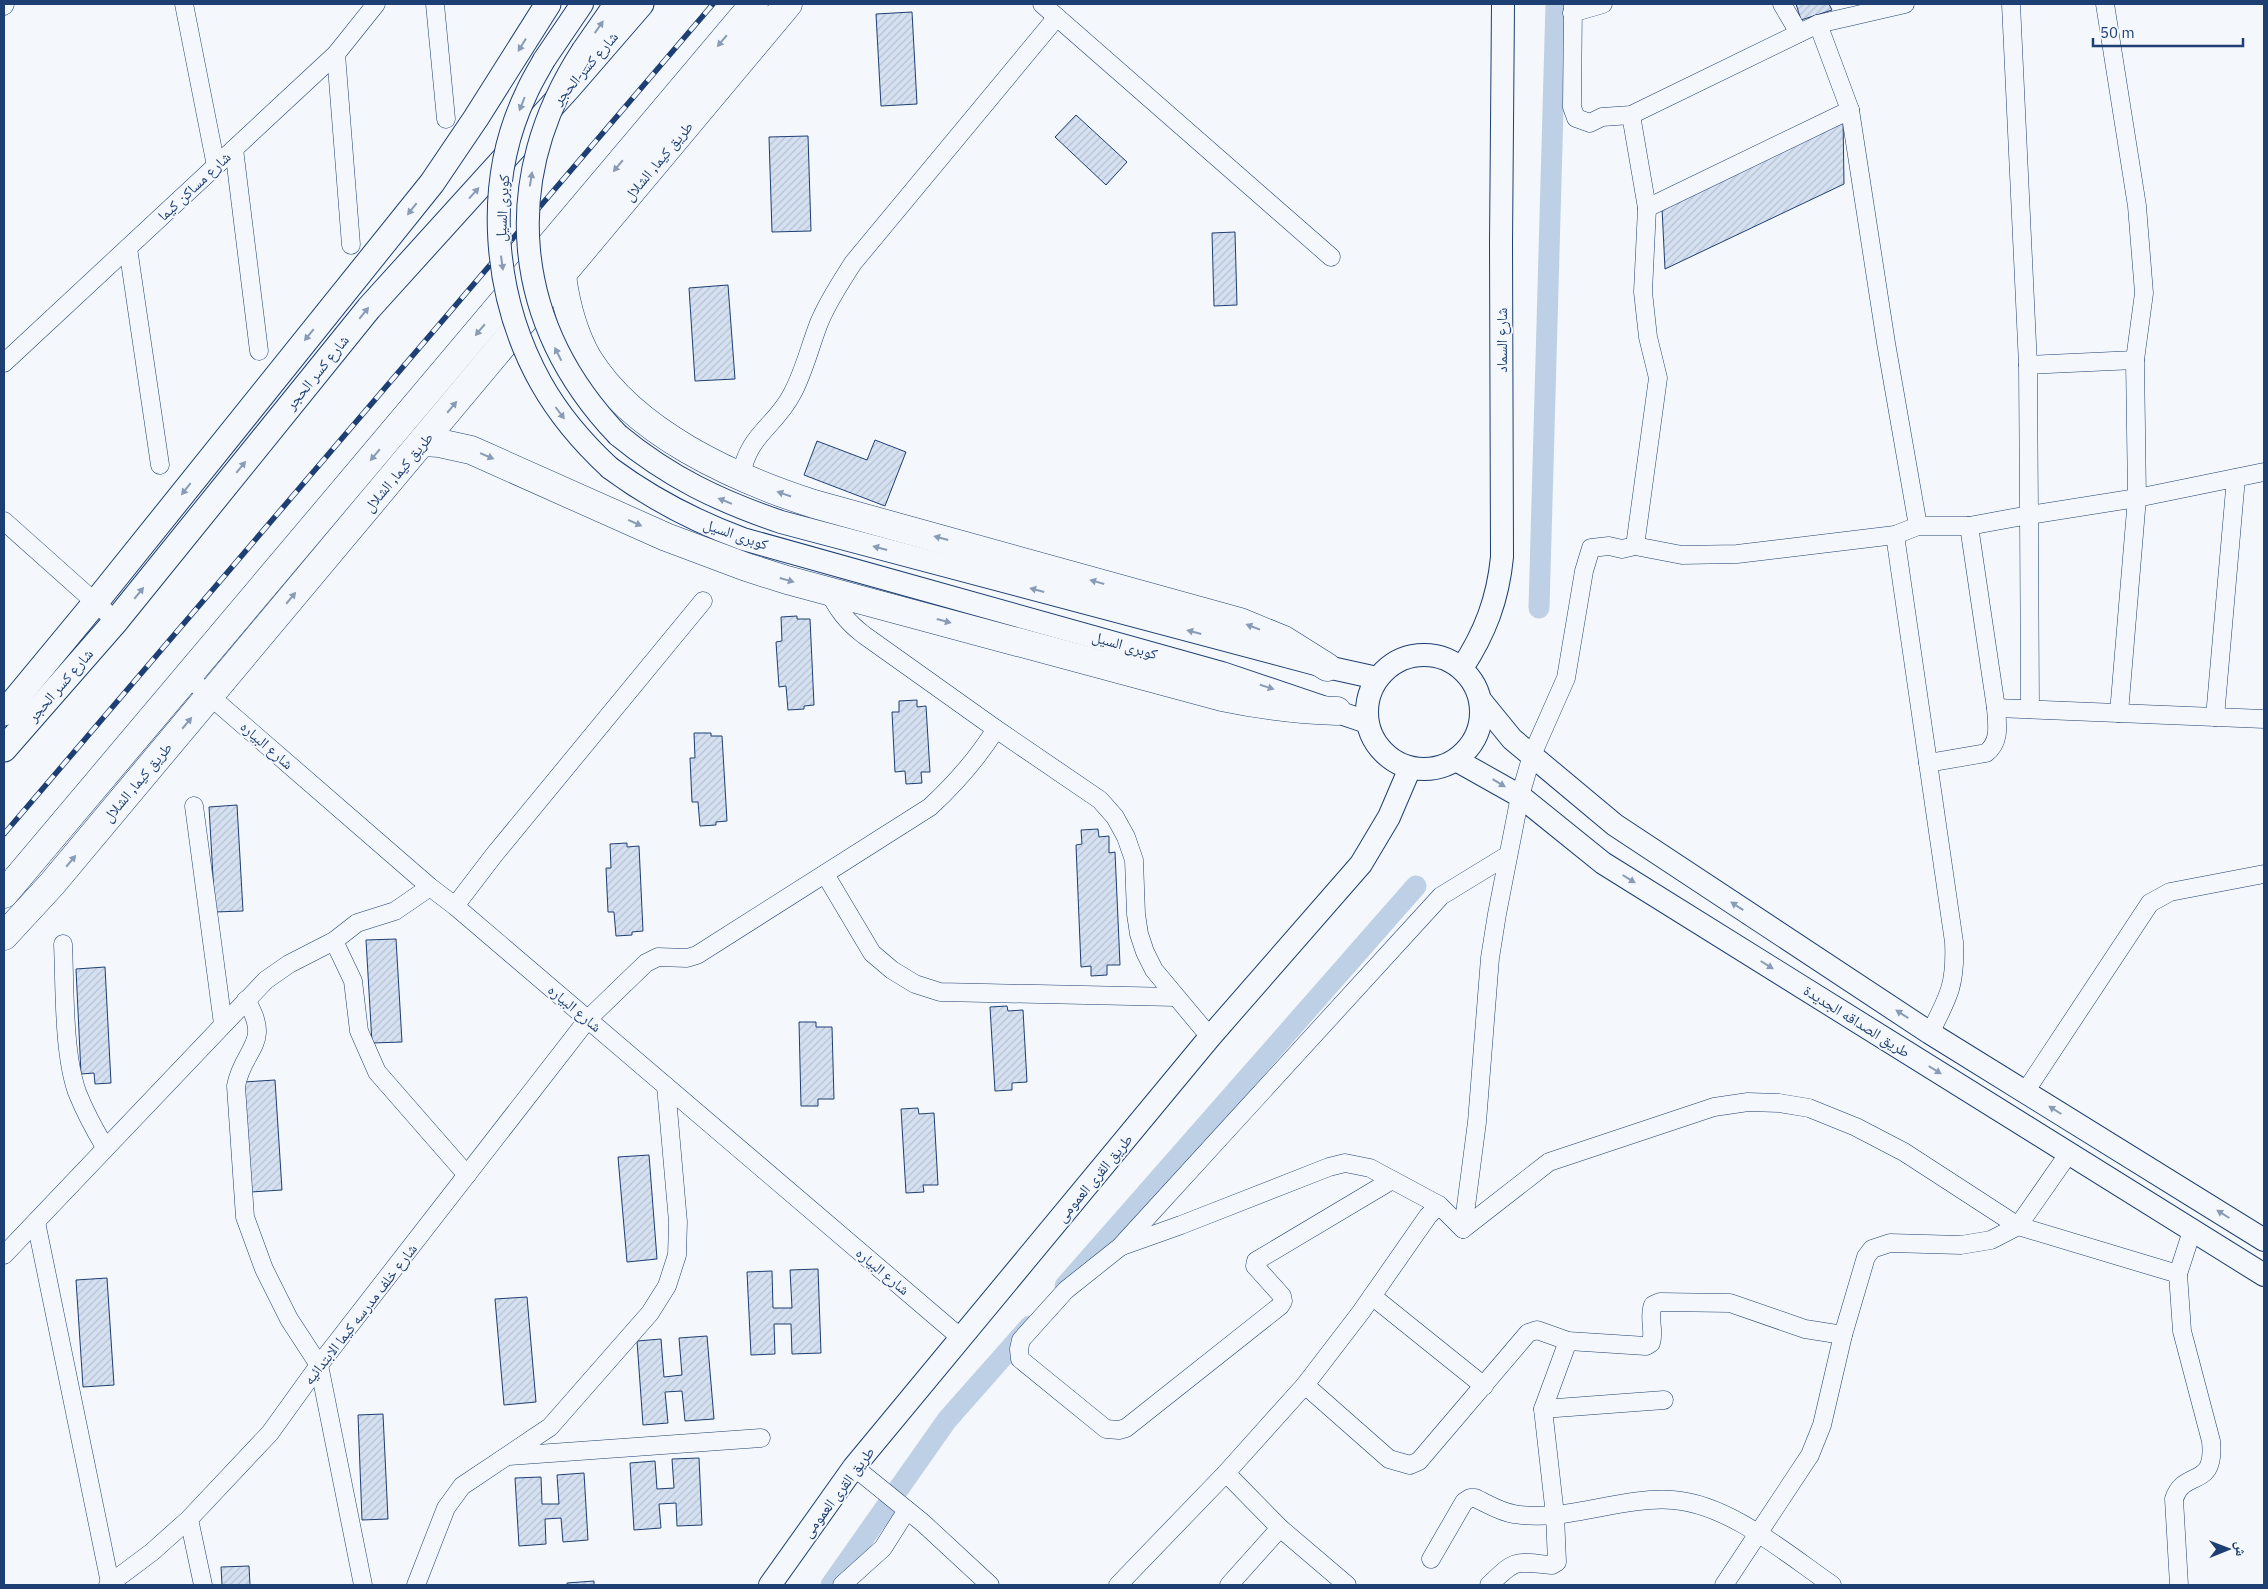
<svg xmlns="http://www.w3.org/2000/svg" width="2268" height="1589" font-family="'IBM Plex Sans','Noto Naskh Arabic',sans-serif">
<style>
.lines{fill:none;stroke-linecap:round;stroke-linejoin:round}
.canal{stroke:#bed0e5;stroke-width:21}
.building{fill:url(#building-hatch);stroke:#1d3f73}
.minor-casing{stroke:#1d3f73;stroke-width:19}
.tertiary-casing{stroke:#1d3f73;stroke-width:24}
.secondary-casing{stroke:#1d3f73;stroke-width:27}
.trunk-casing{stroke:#1d3f73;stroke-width:29}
.minor{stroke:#f4f7fb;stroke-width:18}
.tertiary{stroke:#f4f7fb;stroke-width:22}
.secondary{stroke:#f4f7fb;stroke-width:25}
.trunk{stroke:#f4f7fb;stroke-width:28}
.rail-casing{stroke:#1d3f73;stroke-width:5.5}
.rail{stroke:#f4f7fb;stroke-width:4;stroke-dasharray:11;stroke-linecap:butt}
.tertiary-bridge-casing{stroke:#1d3f73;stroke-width:24;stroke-linecap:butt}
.tertiary-bridge{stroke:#f4f7fb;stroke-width:22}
.oneway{fill:#889bb7}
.labels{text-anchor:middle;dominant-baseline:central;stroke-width:4;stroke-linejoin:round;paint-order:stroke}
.street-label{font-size:15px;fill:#1d3f73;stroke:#f4f7fb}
</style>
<defs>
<pattern id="building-hatch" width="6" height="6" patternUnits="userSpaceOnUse" patternTransform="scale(1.25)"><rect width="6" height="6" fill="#d5e0f0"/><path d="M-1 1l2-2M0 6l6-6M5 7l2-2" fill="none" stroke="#b6c1d1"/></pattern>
</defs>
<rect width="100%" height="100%" fill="#f4f7fb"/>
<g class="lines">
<!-- canal -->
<g class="canal">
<polyline points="1539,608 1556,4"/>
<polyline points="1065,1286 1416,886"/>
<polyline points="831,1585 947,1420 1030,1326"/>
</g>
</g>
<!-- building -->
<g class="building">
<polygon points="1796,4 1829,4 1832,10 1801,20"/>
<polygon points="912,12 917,104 881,106 876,14"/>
<polygon points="1076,115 1127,162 1106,185 1055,137"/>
<polygon points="1843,117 1844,184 1665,269 1662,208"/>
<polygon points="808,136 811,231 772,232 769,137"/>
<polygon points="1235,232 1237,305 1214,306 1212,233"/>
<polygon points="728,285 735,379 695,381 689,288"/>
<polygon points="875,440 906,452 885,506 804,475 817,441 867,460"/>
<polygon points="797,616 797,619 810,619 814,705 804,706 804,709 788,710 786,686 779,687 776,642 782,641 781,617"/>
<polygon points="917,700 917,707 926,706 930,772 921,772 922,783 906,784 905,771 895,772 892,712 899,712 899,701"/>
<polygon points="694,733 711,733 711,736 722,736 727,821 716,822 716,825 700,826 698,802 692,802 690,758 695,758"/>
<polygon points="237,805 243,911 215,912 209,807"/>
<polygon points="1098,829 1099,837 1109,836 1109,853 1115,852 1120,965 1107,965 1107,975 1091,976 1091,966 1081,967 1076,845 1082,844 1081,830"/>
<polygon points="627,843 627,847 639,846 643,931 632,932 632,935 616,936 614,912 608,912 606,868 611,868 610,844"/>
<polygon points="396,939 402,1042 372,1043 366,940"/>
<polygon points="105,967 111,1083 95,1084 94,1073 81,1074 76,969"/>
<polygon points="1007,1006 1008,1011 1023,1010 1027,1082 1012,1083 1012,1090 995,1091 990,1007"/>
<polygon points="799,1022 816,1022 816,1027 832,1027 834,1099 818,1099 818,1106 801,1106"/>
<polygon points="275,1080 282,1190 251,1192 244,1082"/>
<polygon points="918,1108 919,1114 934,1113 938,1185 923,1185 924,1192 906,1193 901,1109"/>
<polygon points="649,1155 657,1259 627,1262 618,1157"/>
<polygon points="818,1269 821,1353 792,1354 791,1324 774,1324 775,1354 751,1355 747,1272 772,1271 773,1308 792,1308 790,1270"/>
<polygon points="107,1278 114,1385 83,1387 76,1280"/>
<polygon points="527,1297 536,1402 504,1405 495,1299"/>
<polygon points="707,1336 714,1419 685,1421 682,1391 665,1392 668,1423 643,1425 637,1341 661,1339 664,1377 682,1375 679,1338"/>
<polygon points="383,1414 388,1519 362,1520 358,1415"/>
<polygon points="699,1458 702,1525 677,1526 676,1503 659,1504 661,1528 634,1530 630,1463 655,1461 657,1489 674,1488 672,1459"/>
<polygon points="584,1473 588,1540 563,1542 561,1518 545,1519 546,1544 519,1546 515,1478 541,1477 542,1504 559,1504 557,1475"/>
<polygon points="249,1566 250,1585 222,1585 221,1567"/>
<polygon points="594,1581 594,1585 567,1585 567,1583"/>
</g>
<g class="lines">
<defs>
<g id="minor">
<polyline points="184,4 216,166"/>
<polyline points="435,4 446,119"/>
<polyline points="1042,4 1331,257"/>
<polyline points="1573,4 1572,107 1576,118 1590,123 1602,117 1631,115 1818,24 1905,4"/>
<polyline points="1782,4 1799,33"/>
<polyline points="2011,4 2028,365 2029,515 2137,498 2264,472"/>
<polyline points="2105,4 2137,206 2144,293 2135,360 2137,498 2119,713"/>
<polyline points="4,6 5,4"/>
<polyline points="1572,13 1603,4"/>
<polyline points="1818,24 1850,110 1886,343 1918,526"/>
<polyline points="336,54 351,245"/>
<polyline points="1631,115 1647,208 1643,292 1648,337 1658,378 1635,546"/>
<polyline points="234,149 259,351"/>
<polyline points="1647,208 1850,110"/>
<polyline points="128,248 160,465"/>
<polyline points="4,363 336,54 376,4"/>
<polyline points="2028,365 2135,360"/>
<path d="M741 477C747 435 775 427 792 394 804 372 810 346 819 323 828 301 841 282 853 263L1057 17"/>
<polyline points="4,521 116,621"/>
<path d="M1895 535 1954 942C1956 984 1949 996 1930 1033"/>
<path d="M828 590C837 609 847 622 864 635L996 729 1100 800 1115 817 1126 837 1134 860 1136 914 1139 934 1145 952 1154 970 1210 1037"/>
<polyline points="188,677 430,887 455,906 961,1338"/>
<polyline points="1996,708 2264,719"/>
<polyline points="2215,717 2236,478"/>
<path d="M1928 763 1986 753C2001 742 1997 724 1996 708L1969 526"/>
<polyline points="194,806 223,1024"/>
<polyline points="825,874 872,953 892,970 915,984 940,992 1175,997"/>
<polyline points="455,906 494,855 703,601"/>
<polyline points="334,941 353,981 359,1031 377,1072 467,1175"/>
<path d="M63 944C65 987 63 1052 77 1092 85 1112 94 1129 105 1147"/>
<path d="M246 1000C273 1044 243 1048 236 1086L245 1217 264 1269 289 1319 319 1365 363 1585"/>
<polyline points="2025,1092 2150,903 2170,892 2264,874"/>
<polyline points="1392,1180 1256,1261 1255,1266 1282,1296 1283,1301 1280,1306 1126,1428 1119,1430 1106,1429 1020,1359 1019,1349 1021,1340 1066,1290 1120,1247 1441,896 1508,855"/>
<polyline points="36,1222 110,1583"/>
<polyline points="1463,1229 1477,1122 1490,958 1497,914 1520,796 1532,755 1566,678 1584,571 1591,548 1609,546 1622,549 1635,546 1682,555 1737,554 1895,535 1918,526 1969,526 2029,515 2030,709"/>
<polyline points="1122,1246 1181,1225 1329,1167 1345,1163 1370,1168 1439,1205"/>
<polyline points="4,1255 266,980 289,964 334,941 357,923 395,911 430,887"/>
<polyline points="2178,1274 2192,1231"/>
<polyline points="1372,1296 1484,1386"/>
<path d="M1305 1385 1389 1459 1410 1465 1419 1461 1528 1333 1537 1330 1568 1341 1646 1346 1651 1343C1655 1331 1648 1318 1653 1305L1660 1302 1730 1303 1805 1329 1843 1335"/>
<polyline points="1543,1409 1664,1400"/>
<polyline points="509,1456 761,1438"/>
<polyline points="854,1467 923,1523 990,1585"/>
<polyline points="1226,1473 1280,1528 1229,1585"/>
<polyline points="189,1519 203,1585"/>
<polyline points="1280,1528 1347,1585"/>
<path d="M1431 1559 1464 1502 1470 1498H1475C1488 1504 1500 1512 1514 1514 1565 1523 1621 1496 1673 1500 1729 1504 1787 1554 1832 1585"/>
<path d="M108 1585 152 1552 189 1519 270 1433 319 1365 588 1019 646 963 658 957 687 958 697 955 930 807C956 783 977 759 996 729"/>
<polyline points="416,1585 446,1508 462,1486 550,1427 650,1313 667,1286 677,1255 678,1222 666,1086"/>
<polyline points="842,1585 883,1548 907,1510"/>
<path d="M1118 1585 1226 1473 1305 1385 1361 1312 1428 1216 1439 1205 1463 1229 1549 1162 1714 1107 1748 1102 1779 1103 1809 1108 1856 1127 1904 1152 2018 1226 2178 1274 2182 1331 2211 1441C2216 1490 2184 1468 2174 1499L2179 1585"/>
<path d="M1489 1585C1517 1558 1514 1562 1552 1565L1557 1562 1555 1515 1543 1409 1568 1341"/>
<polyline points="1724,1585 1810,1455 1822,1425 1843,1335 1866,1257 1872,1249 1890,1243 1961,1245 1991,1240 2018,1226 2069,1153"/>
</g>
<g id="tertiary">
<polyline points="583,50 615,4"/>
<polyline points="544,60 582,4"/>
<path d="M618 435C669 477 719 501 781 522L1327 667 1377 678"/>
<path d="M610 468C652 499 694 521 743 539L1222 673 1367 722"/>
<circle cx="1424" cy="712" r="57"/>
<path d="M1462 668C1485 633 1498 599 1502 557L1501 243 1503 4"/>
<polyline points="1481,701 1512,739 1615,825 1930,1033 2264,1240"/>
<polyline points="1456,760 1520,796 1603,863 2264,1275"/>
<polyline points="770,1585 854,1467 1210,1037 1361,864 1389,817 1410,768"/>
</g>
<g id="secondary">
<polyline points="4,713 95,603 432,183 476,118 548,4"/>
<polyline points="4,749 116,621 369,308 570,86 641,4"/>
</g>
<g id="trunk">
<path d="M562 276C566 305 573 333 588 359 634 433 733 478 814 504L1240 622 1284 640 1327 667"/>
<path d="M422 442 439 443 471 450 666 537 746 567 787 580 1222 697C1260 705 1297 710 1337 711"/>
<polyline points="4,894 754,4"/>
<polyline points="4,936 52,884 788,4"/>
</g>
</defs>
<!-- minor casing -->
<use href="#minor" class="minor-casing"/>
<!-- tertiary casing -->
<use href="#tertiary" class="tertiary-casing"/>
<!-- secondary casing -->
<use href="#secondary" class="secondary-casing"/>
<!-- trunk casing -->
<use href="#trunk" class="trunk-casing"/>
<!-- minor -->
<use href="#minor" class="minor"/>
<!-- tertiary -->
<use href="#tertiary" class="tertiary"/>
<!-- secondary -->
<use href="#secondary" class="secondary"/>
<!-- trunk -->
<use href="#trunk" class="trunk"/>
<defs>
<polyline id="rail" points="4,834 713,4"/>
</defs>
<!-- rail casing -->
<use href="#rail" class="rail-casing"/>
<!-- rail -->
<use href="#rail" class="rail"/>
<defs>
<g id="tertiary-bridge">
<path d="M583 50C499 179 511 323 618 435"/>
<path d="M544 60C538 71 531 82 526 94 483 184 493 297 541 383 559 415 583 443 610 468"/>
</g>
</defs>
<!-- tertiary-bridge casing -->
<use href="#tertiary-bridge" class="tertiary-bridge-casing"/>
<!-- tertiary-bridge -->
<use href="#tertiary-bridge" class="tertiary-bridge"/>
</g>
<!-- one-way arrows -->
<defs><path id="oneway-solid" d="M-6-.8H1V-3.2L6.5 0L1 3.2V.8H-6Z" transform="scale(1.25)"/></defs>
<g class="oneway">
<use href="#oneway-solid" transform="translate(599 27) rotate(-55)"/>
<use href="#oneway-solid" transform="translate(722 41) rotate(130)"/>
<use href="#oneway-solid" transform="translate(522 45) rotate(122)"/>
<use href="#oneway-solid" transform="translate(522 104) rotate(111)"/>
<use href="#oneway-solid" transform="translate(618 166) rotate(130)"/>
<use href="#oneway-solid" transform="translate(531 179) rotate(-81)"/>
<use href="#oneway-solid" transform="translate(474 193) rotate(-48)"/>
<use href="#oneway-solid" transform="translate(412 209) rotate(128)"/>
<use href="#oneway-solid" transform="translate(502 263) rotate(82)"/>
<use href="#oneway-solid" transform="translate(364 313) rotate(-51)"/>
<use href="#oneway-solid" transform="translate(480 330) rotate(130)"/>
<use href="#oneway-solid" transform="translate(309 335) rotate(129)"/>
<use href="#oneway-solid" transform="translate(558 354) rotate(-117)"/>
<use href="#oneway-solid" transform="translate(452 407) rotate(-50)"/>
<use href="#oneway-solid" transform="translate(560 413) rotate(53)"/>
<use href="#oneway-solid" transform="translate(375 455) rotate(130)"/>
<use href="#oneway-solid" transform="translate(487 456) rotate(23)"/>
<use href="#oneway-solid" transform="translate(241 467) rotate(-51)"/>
<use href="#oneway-solid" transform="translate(186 489) rotate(128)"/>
<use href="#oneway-solid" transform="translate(784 494) rotate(-161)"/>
<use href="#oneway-solid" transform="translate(725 501) rotate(-158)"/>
<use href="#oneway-solid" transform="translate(635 523) rotate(24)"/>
<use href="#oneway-solid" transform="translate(941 538) rotate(-165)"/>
<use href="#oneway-solid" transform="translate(880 548) rotate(-165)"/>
<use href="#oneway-solid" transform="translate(787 580) rotate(16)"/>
<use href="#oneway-solid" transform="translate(1097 582) rotate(-164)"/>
<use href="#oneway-solid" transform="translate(1037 590) rotate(-165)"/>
<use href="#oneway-solid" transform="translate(139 593) rotate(-51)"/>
<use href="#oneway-solid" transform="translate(291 598) rotate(-50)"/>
<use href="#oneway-solid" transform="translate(944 621) rotate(15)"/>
<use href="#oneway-solid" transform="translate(1253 627) rotate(-159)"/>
<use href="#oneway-solid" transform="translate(1194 632) rotate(-165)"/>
<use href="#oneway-solid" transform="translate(1267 687) rotate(18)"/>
<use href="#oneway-solid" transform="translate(187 723) rotate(-50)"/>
<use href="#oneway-solid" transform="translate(1499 783) rotate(31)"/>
<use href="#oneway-solid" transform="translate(71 861) rotate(-50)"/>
<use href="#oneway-solid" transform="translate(1629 879) rotate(32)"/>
<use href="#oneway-solid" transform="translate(1737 906) rotate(-147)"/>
<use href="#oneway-solid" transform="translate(1767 965) rotate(32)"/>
<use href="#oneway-solid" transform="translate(1902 1014) rotate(-147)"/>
<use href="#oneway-solid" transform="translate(1935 1070) rotate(32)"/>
<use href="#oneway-solid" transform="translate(2055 1110) rotate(-148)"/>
<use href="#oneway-solid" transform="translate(2223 1214) rotate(-148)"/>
</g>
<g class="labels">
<!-- street labels -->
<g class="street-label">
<text transform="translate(585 68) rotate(-49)">شارع كسر الحجر</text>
<text transform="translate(658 161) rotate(-50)">طريق كيما, الشلال</text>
<text transform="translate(194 186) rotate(-43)">شارع مساكن كيما</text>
<text transform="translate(502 208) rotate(-87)">كوبرى السيل</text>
<text transform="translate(1501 340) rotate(-90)">شارع السماد</text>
<text transform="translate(317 372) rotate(-51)">شارع كسر الحجر</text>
<text transform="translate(398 472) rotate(-50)">طريق كيما, الشلال</text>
<text transform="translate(736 534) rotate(19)">كوبرى السيل</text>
<text transform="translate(1125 645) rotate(16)">كوبرى السيل</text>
<text transform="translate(60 685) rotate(-49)">شارع كسر الحجر</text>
<text transform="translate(267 745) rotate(41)">شارع البياره</text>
<text transform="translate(137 782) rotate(-50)">طريق كيما, الشلال</text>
<text transform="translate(575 1008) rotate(40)">شارع البياره</text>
<text transform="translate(1857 1021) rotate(32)">طريق الصداقه الجديدة</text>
<text transform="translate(1094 1178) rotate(-50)">طريق القرى العمومى</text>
<text transform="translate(883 1271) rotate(40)">شارع البياره</text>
<text transform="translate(360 1314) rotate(-52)">شارع خلف مدرسه كيما الابتدائيه</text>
<text transform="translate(838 1492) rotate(-53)">طريق القرى العمومى</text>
</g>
</g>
<!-- border -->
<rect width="2268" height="1589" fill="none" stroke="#1d3f73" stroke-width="10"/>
<!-- north arrow -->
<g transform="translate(2228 1549) rotate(89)" stroke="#f4f7fb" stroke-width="4" paint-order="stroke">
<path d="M0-4L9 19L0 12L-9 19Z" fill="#1d3f73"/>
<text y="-8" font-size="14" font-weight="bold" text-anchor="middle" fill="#1d3f73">ش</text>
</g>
<!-- scale -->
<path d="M2093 38v8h150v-8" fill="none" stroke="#1d3f73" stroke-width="2.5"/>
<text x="2100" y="38" font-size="15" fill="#1d3f73" stroke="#f4f7fb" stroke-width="4" paint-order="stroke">50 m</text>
</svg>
